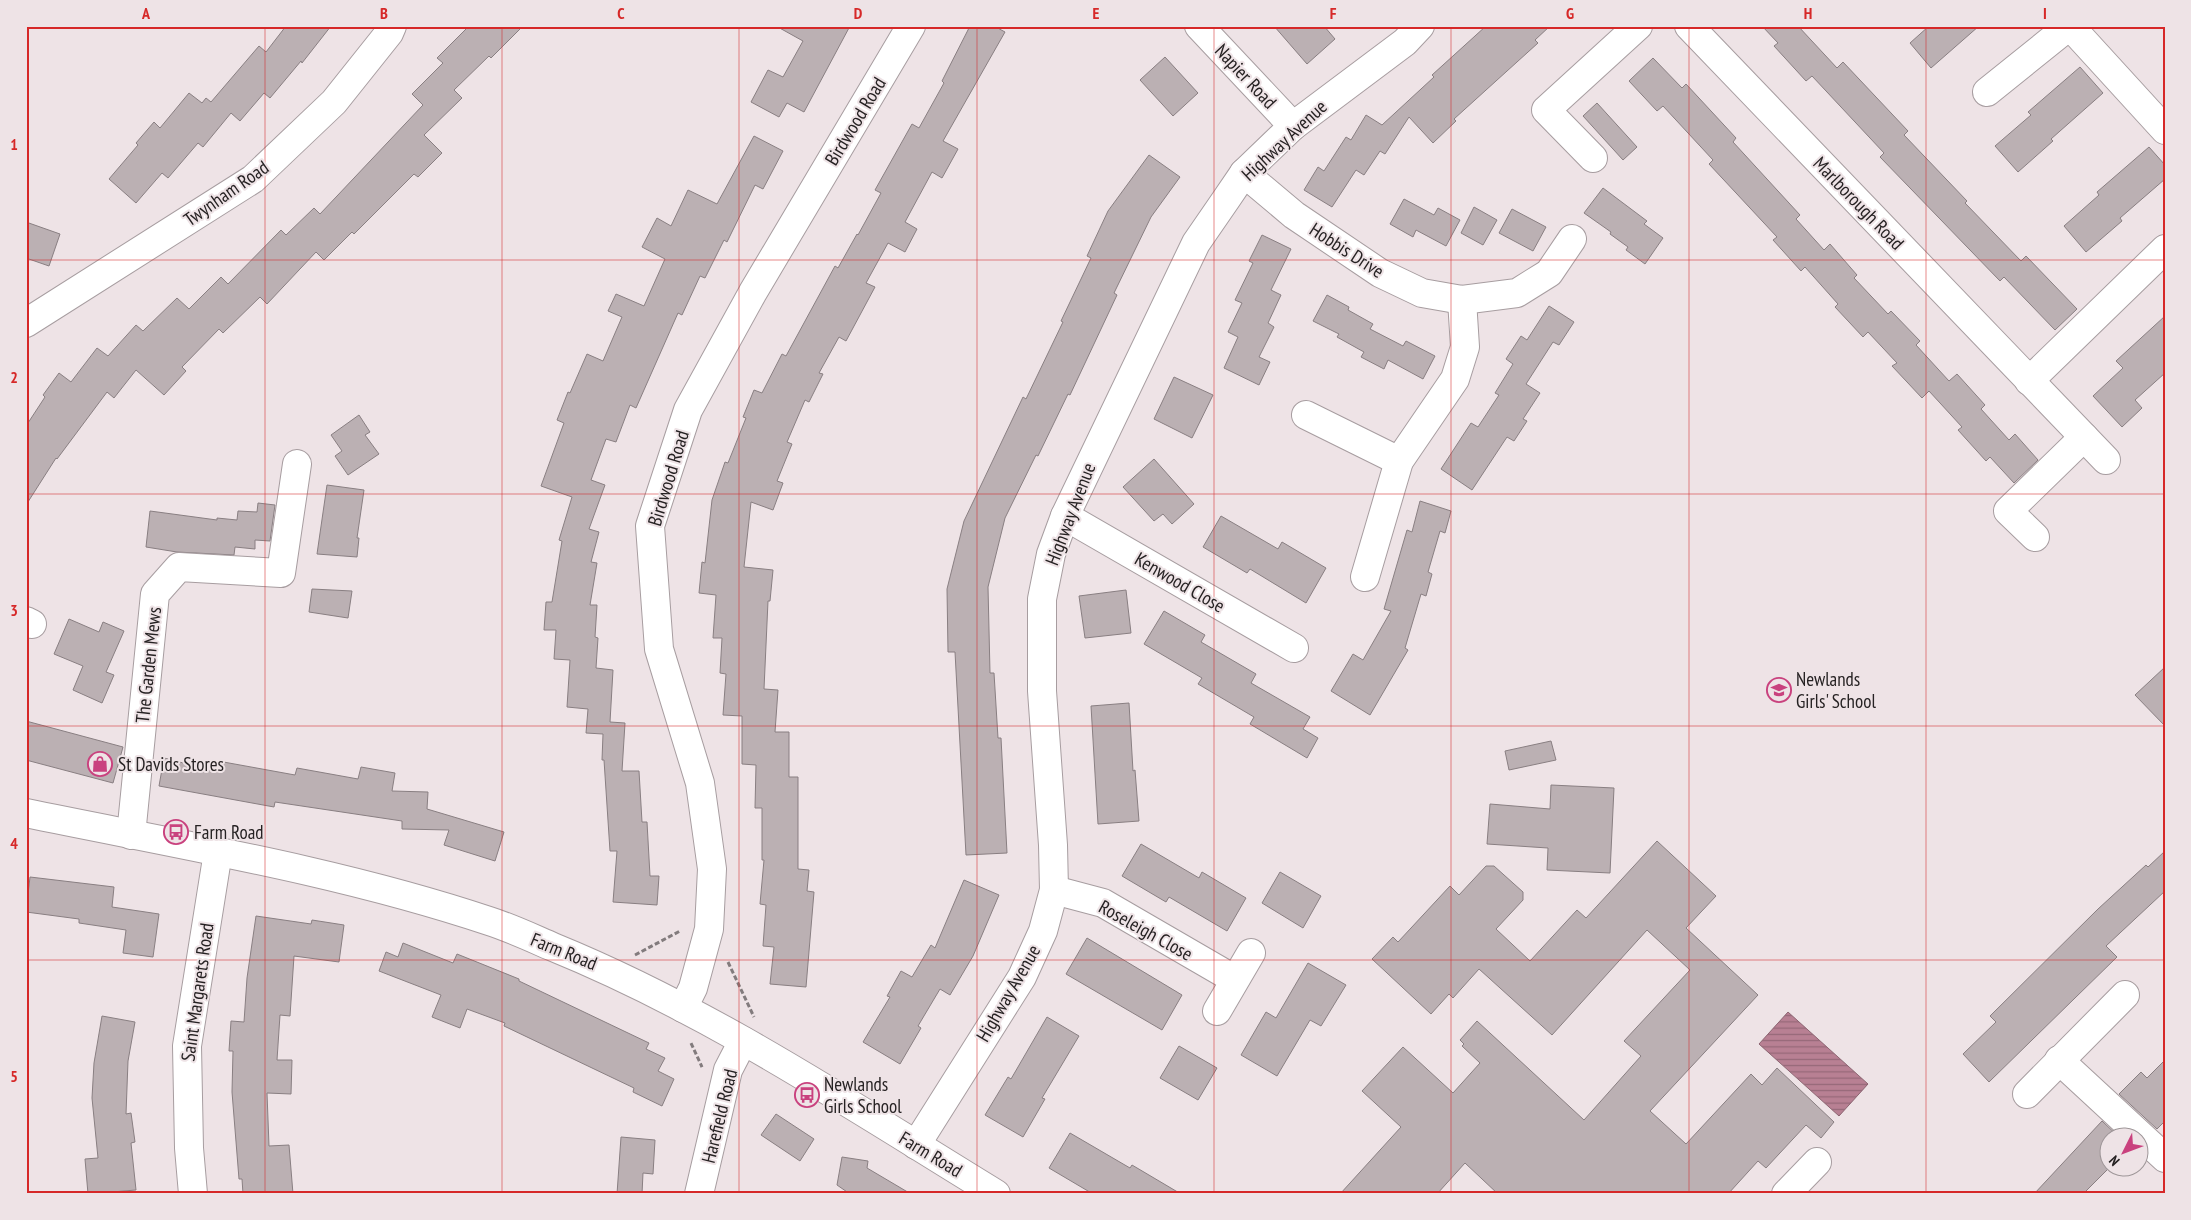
<svg xmlns="http://www.w3.org/2000/svg" width="2191" height="1220" font-family="'PT Sans Narrow',sans-serif">
<style>
.water{fill:url(#water-rules);stroke:#8c6471}
.building{fill:#bbb0b3;stroke:#897f82}
.lines{fill:none;stroke-linecap:round;stroke-linejoin:round}
.minor-casing{stroke:#a79da0;stroke-width:30}
.path{stroke:#827b7d;stroke-width:3;stroke-dasharray:5 2.5;stroke-linecap:butt}
.minor{stroke:#fff;stroke-width:28}
.grid{fill:none;stroke:#d62828;stroke-width:1;stroke-opacity:0.55}
.labels{text-anchor:middle;dominant-baseline:central;stroke-width:4;stroke-linejoin:round;paint-order:stroke}
.street-label{font-size:19px;fill:#262223;stroke:#eee3e6}
.poi-label{font-size:19px;fill:#262223;stroke:#eee3e6;text-anchor:start}
.neatline{fill:none;stroke:#d62828;stroke-width:2}
.grid-label{font-size:16px;text-anchor:middle;font-weight:bold;fill:#d62828}
</style>
<defs>
<pattern id="water-rules" width="6" height="5" patternUnits="userSpaceOnUse" patternTransform="scale(1.25)"><rect width="6" height="5" fill="#b88093"/><path d="M0 2.5h6" fill="none" stroke="#956878"/></pattern>
</defs>
<rect width="100%" height="100%" fill="#eee3e6"/>
<!-- water -->
<polygon class="water" points="1788,1012 1868,1084 1839,1116 1759,1044"/>
<!-- building -->
<g class="building">
<polygon points="286,26 331,26 302,63 301,61 270,98 264,93 240,121 231,113 203,147 198,143 168,178 162,173 136,203 109,179 138,145 136,143 154,122 160,128 189,93 202,103 206,98 211,102 259,46 266,52"/>
<polygon points="469,26 523,26 491,58 489,56 454,90 462,98 424,135 442,153 418,177 414,174 354,234 352,232 324,260 316,252 267,304 260,297 223,333 219,329 182,367 186,371 164,395 136,370 114,398 107,392 57,459 56,458 26,505 26,426 45,397 43,395 59,373 71,382 97,348 108,356 136,325 143,331 177,298 189,309 221,277 228,284 281,230 286,235 314,208 320,214 423,105 412,94 443,63 437,58"/>
<polygon points="776,26 850,26 804,112 787,103 779,117 751,102 768,70 783,77 803,41"/>
<polygon points="970,26 994,26 1005,32 943,141 958,149 942,178 932,172 905,222 917,229 905,252 888,243 866,283 875,287 846,341 839,337 819,373 823,374 809,402 805,400 787,442 792,444 777,481 783,483 773,510 751,502 744,567 773,570 770,601 768,601 764,689 778,690 775,732 789,732 789,777 798,777 798,869 809,870 807,891 814,892 806,987 770,984 774,947 763,946 766,905 760,904 764,860 762,860 762,808 755,808 756,765 742,764 742,716 723,715 726,674 720,673 722,638 713,638 716,595 699,593 702,562 705,563 712,500 725,462 728,463 746,418 743,417 754,390 762,393 782,354 786,356 835,266 838,268 857,234 858,235 881,193 875,190 912,124 919,128 944,83 942,81"/>
<polygon points="1274,26 1324,26 1335,39 1307,64"/>
<polygon points="1486,26 1550,26 1535,40 1538,43 1454,119 1456,121 1433,143 1409,117 1385,154 1380,151 1364,175 1356,170 1332,207 1304,190 1318,167 1324,171 1346,137 1351,140 1366,115 1382,125 1434,77 1432,75"/>
<polygon points="1762,26 1798,26 1837,68 1843,62 1908,131 1904,135 1967,201 1965,203 2021,261 2026,256 2077,309 2055,330 2004,277 2000,281 1880,157 1884,153 1812,76 1806,81 1774,46 1778,43"/>
<polygon points="1929,26 1979,26 1931,68 1910,43"/>
<polygon points="1165,57 1198,93 1173,116 1140,80"/>
<polygon points="1653,58 1682,88 1686,84 1736,138 1733,142 1800,215 1796,219 1824,250 1830,244 1857,275 1854,278 1888,314 1891,311 1920,341 1916,345 1949,381 1957,374 1985,405 1981,409 2009,440 2015,434 2038,460 2014,483 1990,457 1986,461 1958,430 1962,427 1929,391 1922,398 1892,366 1897,363 1868,332 1863,337 1835,307 1838,304 1805,267 1801,271 1773,240 1777,237 1709,164 1713,160 1663,106 1657,111 1629,81"/>
<polygon points="2080,67 2103,93 2051,139 2053,141 2018,172 1995,146 2031,115 2028,112"/>
<polygon points="1597,103 1637,147 1623,160 1583,116"/>
<polygon points="754,136 783,151 763,189 755,185 727,242 724,240 705,278 700,276 682,315 678,313 636,408 630,405 616,442 606,439 591,480 605,485 589,529 599,532 591,562 597,563 590,605 597,605 595,637 598,638 596,668 613,670 610,722 625,723 622,771 639,771 642,822 647,822 650,876 659,876 657,905 613,902 617,851 610,851 604,760 602,760 603,734 586,733 588,709 567,707 570,660 554,659 556,630 544,630 546,602 552,602 562,541 559,540 572,497 541,486 564,423 557,420 568,392 570,393 587,354 603,361 622,317 608,311 616,294 644,306 665,259 642,247 657,218 671,226 688,190 717,204"/>
<polygon points="2149,147 2165,165 2165,179 2120,218 2122,221 2086,252 2064,226 2099,195 2097,192"/>
<polygon points="1149,155 1180,177 1151,217 1114,293 1117,295 1070,395 1068,394 1038,456 1036,455 1005,518 988,587 990,673 994,673 998,738 1001,738 1007,853 966,855 955,652 948,652 947,589 964,521 1023,397 1026,399 1063,322 1061,321 1091,258 1087,256 1108,211"/>
<polygon points="1603,188 1647,221 1644,224 1663,238 1645,264 1626,250 1628,247 1610,234 1611,232 1584,213"/>
<polygon points="1404,199 1434,215 1438,208 1460,220 1446,246 1416,230 1413,237 1390,224"/>
<polygon points="1474,207 1497,220 1483,245 1461,233"/>
<polygon points="1512,209 1546,227 1533,251 1499,233"/>
<polygon points="26,222 60,234 49,266 26,258"/>
<polygon points="1262,235 1291,249 1271,290 1281,295 1268,323 1274,327 1259,357 1270,362 1259,385 1224,368 1238,337 1228,332 1242,303 1235,300 1253,263 1249,261"/>
<polygon points="1327,295 1349,307 1348,310 1373,324 1370,329 1403,346 1406,341 1435,356 1423,379 1388,360 1384,369 1361,357 1364,352 1337,337 1339,334 1313,321"/>
<polygon points="1549,306 1574,322 1559,345 1553,342 1526,384 1540,393 1523,419 1527,421 1514,441 1507,437 1472,490 1441,469 1471,423 1478,427 1499,395 1495,393 1513,364 1506,359 1521,336 1527,340"/>
<polygon points="2165,316 2165,373 2135,400 2142,408 2122,427 2093,396 2123,368 2116,361"/>
<polygon points="1174,377 1213,395 1192,438 1154,419"/>
<polygon points="359,415 370,432 365,435 379,454 348,475 335,456 342,451 331,435"/>
<polygon points="1154,459 1194,504 1172,524 1163,514 1154,521 1123,487"/>
<polygon points="327,485 364,490 357,538 359,538 357,557 317,554"/>
<polygon points="1420,501 1451,511 1445,533 1440,531 1428,572 1432,574 1426,596 1421,594 1405,648 1408,650 1370,715 1331,691 1353,654 1363,660 1391,611 1384,609 1407,530 1412,532"/>
<polygon points="258,503 275,505 270,541 255,540 255,549 235,547 234,555 177,552 146,547 150,511 217,520 217,518 237,520 238,511 257,512"/>
<polygon points="1221,516 1278,549 1282,542 1326,568 1306,603 1250,569 1247,573 1203,547"/>
<polygon points="312,589 352,591 348,618 309,612"/>
<polygon points="1126,590 1131,633 1085,638 1079,596"/>
<polygon points="1164,611 1205,635 1201,642 1256,674 1251,683 1310,717 1303,729 1318,738 1307,758 1250,724 1254,717 1198,684 1202,678 1144,644"/>
<polygon points="69,619 99,632 103,622 124,631 106,672 114,675 102,703 73,690 83,666 54,654"/>
<polygon points="2165,667 2165,726 2135,695"/>
<polygon points="1129,703 1133,771 1135,770 1139,821 1098,824 1091,706"/>
<polygon points="26,721 123,747 113,783 26,760"/>
<polygon points="1551,741 1556,760 1509,770 1505,751"/>
<polygon points="164,758 214,771 218,761 295,775 297,768 358,779 361,767 395,773 392,791 428,792 427,809 504,832 495,861 444,845 449,830 402,829 402,821 275,802 274,807 159,786"/>
<polygon points="1551,785 1614,788 1610,873 1547,870 1548,848 1487,844 1490,804 1550,809"/>
<polygon points="1657,841 1716,896 1686,928 1758,995 1650,1111 1686,1144 1751,1074 1762,1085 1777,1068 1834,1122 1821,1138 1806,1125 1766,1168 1758,1161 1728,1194 1498,1194 1465,1163 1437,1194 1340,1194 1401,1127 1362,1091 1403,1047 1453,1093 1480,1063 1462,1046 1464,1044 1460,1040 1477,1021 1584,1120 1641,1056 1624,1041 1690,970 1647,930 1552,1035 1479,969 1453,998 1449,994 1431,1014 1372,959 1393,937 1398,942 1450,886 1459,895 1486,866 1494,866 1523,892 1523,900 1496,929 1530,961 1577,910 1586,918"/>
<polygon points="1141,844 1199,878 1202,872 1246,898 1227,931 1169,897 1166,902 1122,876"/>
<polygon points="2165,851 2165,891 2106,946 2117,957 1989,1082 1963,1054 1996,1022 1990,1016 2098,909 2146,865 2148,867"/>
<polygon points="1280,872 1321,896 1303,928 1262,903"/>
<polygon points="30,877 114,887 112,907 159,914 153,957 123,953 126,930 79,923 79,919 26,912"/>
<polygon points="964,880 999,895 973,956 950,995 940,989 918,1026 921,1028 900,1064 863,1042 890,997 887,996 901,971 912,977 931,945 935,948"/>
<polygon points="256,916 311,924 312,920 344,925 339,962 294,956 290,1016 280,1015 277,1060 292,1060 291,1094 267,1093 269,1146 289,1145 293,1194 243,1194 242,1179 239,1179 232,1092 233,1051 229,1051 231,1021 244,1022 247,978"/>
<polygon points="1087,938 1182,995 1162,1030 1066,974"/>
<polygon points="403,943 453,963 457,954 519,979 519,981 649,1043 646,1049 665,1058 658,1071 674,1079 662,1106 633,1092 634,1088 504,1026 505,1023 467,1009 460,1028 432,1017 441,995 379,971 386,952 398,957"/>
<polygon points="1308,963 1346,985 1321,1026 1310,1020 1277,1076 1241,1055 1266,1012 1276,1018"/>
<polygon points="102,1016 135,1022 128,1061 126,1114 131,1113 135,1142 131,1143 136,1190 88,1194 85,1159 98,1158 92,1098 94,1063"/>
<polygon points="1047,1017 1079,1036 1042,1098 1045,1099 1023,1137 985,1115 1008,1077 1011,1079"/>
<polygon points="1179,1046 1217,1068 1198,1100 1160,1078"/>
<polygon points="2165,1060 2165,1121 2157,1129 2119,1094 2141,1072 2147,1078"/>
<polygon points="776,1114 814,1139 800,1161 761,1135"/>
<polygon points="2102,1121 2120,1138 2108,1138 2109,1168 2083,1194 2034,1194"/>
<polygon points="1070,1133 1130,1168 1132,1165 1181,1194 1093,1194 1049,1168"/>
<polygon points="621,1137 655,1140 653,1174 643,1173 642,1194 617,1194"/>
<polygon points="842,1157 868,1161 867,1168 911,1194 850,1194 837,1185"/>
</g>
<g class="lines">
<defs>
<g id="minor">
<polyline points="1199,26 1293,126"/>
<polyline points="1689,26 2106,460"/>
<polyline points="2070,26 2165,130"/>
<polyline points="1987,92 2069,26"/>
<polyline points="1593,158 1546,110 1638,26"/>
<polyline points="1244,173 1294,215 1380,273 1422,293 1462,300 1517,293 1549,273 1572,239"/>
<polyline points="26,323 253,179 334,102 389,33 392,26"/>
<polyline points="2029,381 2165,249"/>
<polyline points="1306,415 1399,461"/>
<polyline points="1065,516 1294,648"/>
<polyline points="2035,537 2008,511 2084,437"/>
<polyline points="1365,577 1399,461 1455,379 1465,347 1462,300"/>
<polyline points="26,621 32,624"/>
<path d="M26 813C181 845 339 871 489 921 511 928 532 938 553 947 710 1011 852 1106 996 1194"/>
<polyline points="131,835 155,594 179,567 281,573 297,464"/>
<polyline points="1054,890 1103,903 1234,979"/>
<polyline points="683,1008 693,988 709,929 712,869 700,783 659,649 650,526 688,410 753,292 911,26"/>
<polyline points="1217,1011 1251,953"/>
<polyline points="2059,1060 2165,1158"/>
<polyline points="2027,1094 2125,995"/>
<polyline points="916,1145 1022,977 1043,931 1054,890 1053,845 1042,691 1042,599 1051,554 1065,516 1196,243 1227,198 1244,173 1293,126 1405,42 1420,26"/>
<polyline points="193,1194 189,1148 187,1046 218,852"/>
<polyline points="699,1194 728,1070 743,1041"/>
<polyline points="1786,1194 1817,1162"/>
</g>
</defs>
<!-- minor casing -->
<use href="#minor" class="minor-casing"/>
<!-- path -->
<g class="path">
<polyline points="635,955 680,931"/>
<polyline points="728,962 754,1017"/>
<polyline points="691,1043 702,1067"/>
</g>
<!-- minor -->
<use href="#minor" class="minor"/>
</g>
<!-- grid -->
<path class="grid" d="M265 26V1194M502 26V1194M739 26V1194M977 26V1194M1214 26V1194M1451 26V1194M1689 26V1194M1926 26V1194M26 260H2165M26 494H2165M26 726H2165M26 960H2165"/>
<!-- icons -->
<defs>
<symbol id="school-ring" viewBox="-11 -11 22 22"><circle r="9.5" fill="#eee3e6" stroke="#c9417e" stroke-width="1.5"/><path d="M0-5L7-2L0 1L-7-2ZM-4 1L0 2.5L4 1V4Q0 6-4 4Z" fill="#c9417e"/></symbol>
<symbol id="shop-ring" viewBox="-11 -11 22 22"><circle r="9.5" fill="#eee3e6" stroke="#c9417e" stroke-width="1.5"/><path d="M-5-2.5h2.3a2.7 3.5 0 0 1 5.4 0H5L5.5 6h-11ZM-1.5-2.5h3a1.5 2.3 0 0 0-3 0Z" fill="#c9417e"/></symbol>
<symbol id="bus-ring" viewBox="-11 -11 22 22"><circle r="9.5" fill="#eee3e6" stroke="#c9417e" stroke-width="1.5"/><path d="M-5-6H5V4H4V6H2V4H-2V6H-4V4H-5ZM-3.5-4V0h7V-4ZM-3.5 1.2v1.5H-2V1.2ZM2 1.2v1.5H3.5V1.2Z" fill="#c9417e"/></symbol>
</defs>
<g fill-rule="evenodd">
<use href="#school-ring" x="1765" y="676" width="28" height="28"/>
<use href="#shop-ring" x="86" y="750" width="28" height="28"/>
<use href="#bus-ring" x="162" y="818" width="28" height="28"/>
<use href="#bus-ring" x="793" y="1081" width="28" height="28"/>
</g>
<g class="labels">
<!-- street labels -->
<g class="street-label">
<text transform="translate(1246 76) rotate(47)">Napier Road</text>
<text transform="translate(855 121) rotate(-59)">Birdwood Road</text>
<text transform="translate(1284 140) rotate(-43)">Highway Avenue</text>
<text transform="translate(226 193) rotate(-35)">Twynham Road</text>
<text transform="translate(1859 203) rotate(46)">Marlborough Road</text>
<text transform="translate(1347 250) rotate(33)">Hobbis Drive</text>
<text transform="translate(668 478) rotate(-73)">Birdwood Road</text>
<text transform="translate(1070 514) rotate(-69)">Highway Avenue</text>
<text transform="translate(1180 582) rotate(30)">Kenwood Close</text>
<text transform="translate(148 665) rotate(-84)">The Garden Mews</text>
<text transform="translate(1146 930) rotate(29)">Roseleigh Close</text>
<text transform="translate(564 951) rotate(22)">Farm Road</text>
<text transform="translate(197 992) rotate(-82)">Saint Margarets Road</text>
<text transform="translate(1008 993) rotate(-60)">Highway Avenue</text>
<text transform="translate(719 1116) rotate(-76)">Harefield Road</text>
<text transform="translate(931 1154) rotate(31)">Farm Road</text>
</g>
<!-- poi labels -->
<g class="poi-label">
<text x="1796" y="679">Newlands<tspan x="1796" dy="22">Girls' School</tspan></text>
<text x="118" y="764">St Davids Stores</text>
<text x="194" y="832">Farm Road</text>
<text x="824" y="1084">Newlands<tspan x="824" dy="22">Girls School</tspan></text>
</g>
</g>
<!-- border -->
<rect width="2191" height="1220" fill="none" stroke="#eee3e6" stroke-width="55"/>
<!-- north arrow -->
<g transform="translate(2124 1152) rotate(228)"><circle r="24" fill="#eee3e6" stroke="#9e9698"/>
<path d="M0-4L9 19L0 12L-9 19Z" fill="#c9417e"/>
<text y="-8" font-size="14" font-weight="bold" text-anchor="middle" fill="#262223">N</text>
</g>
<rect x="28" y="28" width="2136" height="1164" class="neatline"/>
<g class="grid-label">
<text x="146" y="19">A</text>
<text x="384" y="19">B</text>
<text x="621" y="19">C</text>
<text x="858" y="19">D</text>
<text x="1096" y="19">E</text>
<text x="1333" y="19">F</text>
<text x="1570" y="19">G</text>
<text x="1808" y="19">H</text>
<text x="2045" y="19">I</text>
<text x="14" y="150">1</text>
<text x="14" y="383">2</text>
<text x="14" y="616">3</text>
<text x="14" y="849">4</text>
<text x="14" y="1082">5</text>
</g>
</svg>
